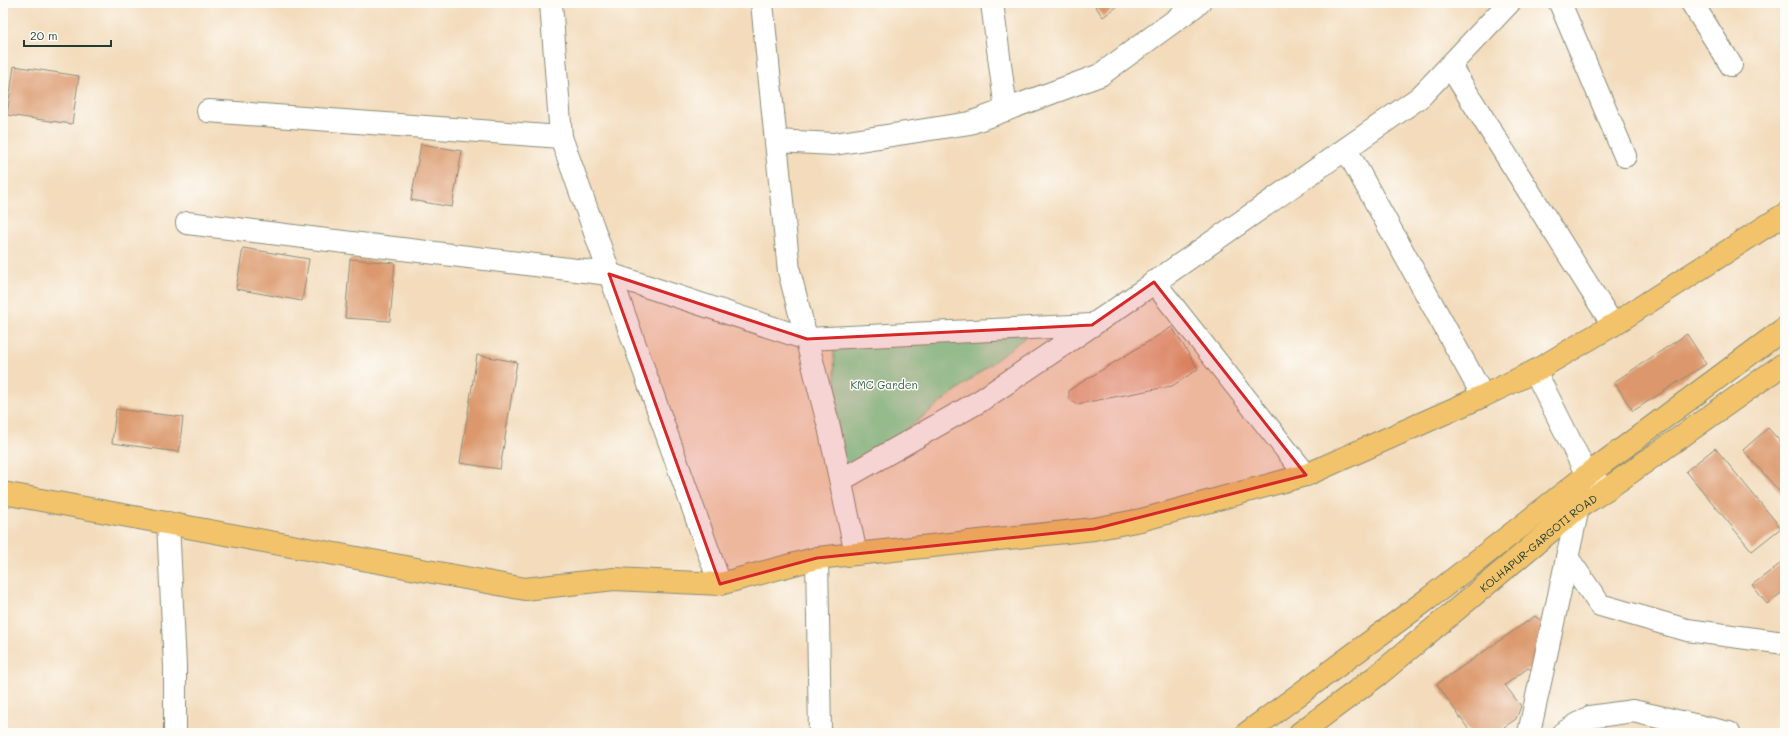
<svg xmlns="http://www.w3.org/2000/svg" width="1788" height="736" font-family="Mali,sans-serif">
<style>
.green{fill:#85e0a6;stroke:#528e6d}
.building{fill:#dc986c}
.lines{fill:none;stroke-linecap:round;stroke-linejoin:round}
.minor-casing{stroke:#898c78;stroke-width:24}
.major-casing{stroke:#898c78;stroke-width:24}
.minor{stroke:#fff;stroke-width:22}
.major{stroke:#f2c36a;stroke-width:22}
.marked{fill:#d62828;fill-opacity:0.2;stroke:#d62828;stroke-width:3;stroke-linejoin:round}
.labels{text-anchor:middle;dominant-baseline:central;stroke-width:3;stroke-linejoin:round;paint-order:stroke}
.park-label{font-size:11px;fill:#335e4b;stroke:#fdfcf7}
.street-label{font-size:11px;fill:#1f3d34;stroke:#fdfcf7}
</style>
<rect width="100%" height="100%" fill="#fdfcf7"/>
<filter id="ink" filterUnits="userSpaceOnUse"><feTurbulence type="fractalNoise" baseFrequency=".025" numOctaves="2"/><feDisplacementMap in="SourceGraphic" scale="8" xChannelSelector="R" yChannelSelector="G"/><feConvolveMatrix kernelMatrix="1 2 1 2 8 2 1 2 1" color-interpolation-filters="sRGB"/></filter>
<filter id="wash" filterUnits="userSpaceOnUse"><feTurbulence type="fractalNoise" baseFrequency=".012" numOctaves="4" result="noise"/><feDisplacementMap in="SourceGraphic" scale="16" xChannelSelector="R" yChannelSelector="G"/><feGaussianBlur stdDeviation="0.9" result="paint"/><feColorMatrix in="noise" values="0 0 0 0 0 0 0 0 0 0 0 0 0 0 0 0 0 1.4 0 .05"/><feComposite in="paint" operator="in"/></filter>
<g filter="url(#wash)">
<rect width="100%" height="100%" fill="#f3dbbb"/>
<!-- green -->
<polygon class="green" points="1037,328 841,480 833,338"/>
<g id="blocks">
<!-- building -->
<g class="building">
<polygon points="1093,3 1122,3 1103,17"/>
<polygon points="14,66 79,76 72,124 7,115"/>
<polygon points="421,144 462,151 452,207 411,200"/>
<polygon points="243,248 309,259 302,301 236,289"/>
<polygon points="350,259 395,263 390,321 345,318"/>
<polygon points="1172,327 1198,369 1172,386 1077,404 1069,399 1069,390"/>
<polygon points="1687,334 1706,364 1633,411 1614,382"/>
<polygon points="477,355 517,362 500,469 460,463"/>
<polygon points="116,409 183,417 179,452 112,443"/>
<polygon points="1768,428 1785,447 1785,498 1743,450"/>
<polygon points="1715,448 1781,528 1752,551 1686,471"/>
<polygon points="1785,560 1785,590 1767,604 1752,585"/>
<polygon points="1535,616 1545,624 1534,671 1528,668 1505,685 1521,706 1516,719 1504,727 1508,733 1471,733 1437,684"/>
</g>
</g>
</g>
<g filter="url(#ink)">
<use href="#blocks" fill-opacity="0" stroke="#898c78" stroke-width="1"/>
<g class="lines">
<defs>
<g id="minor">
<polyline points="551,3 561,137 720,584"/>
<polyline points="762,3 789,271 829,427 856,554"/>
<polyline points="992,3 1006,110"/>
<polyline points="1560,3 1625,156"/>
<polyline points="1692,3 1731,65"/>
<polyline points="1450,66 1613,325"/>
<polyline points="208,111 561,137"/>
<polyline points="776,141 834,144 970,123 1100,75 1199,3"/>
<polyline points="1346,149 1483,396"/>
<polyline points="187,223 609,274 807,339 1092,325"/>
<polyline points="1154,282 1306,475"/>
<polyline points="1535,371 1587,475 1602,486"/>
<polyline points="841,480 980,401 1125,303 1420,97 1509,3"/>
<polyline points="168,523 175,666 175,733"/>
<polyline points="1567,557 1600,605 1687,630 1785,643"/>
<polyline points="817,558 820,733"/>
<polyline points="1529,733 1578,508"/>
<polyline points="1563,733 1590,717 1633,711 1729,733"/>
</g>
<g id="major">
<polyline points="3,493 525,589 614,579 720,584 817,558 1094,529 1141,520 1306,475 1483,396 1535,371 1613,325 1785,214"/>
<polyline points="1247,733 1428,599 1587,475 1785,328"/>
<path id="s1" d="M1300 733 1378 675 1578 508 1607 489 1785 363"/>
</g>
</defs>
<!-- minor casing -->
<use href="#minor" class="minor-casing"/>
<!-- major casing -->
<use href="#major" class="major-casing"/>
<!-- minor -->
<use href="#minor" class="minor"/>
<!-- major -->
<use href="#major" class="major"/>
</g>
</g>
<!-- marked area -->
<path class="marked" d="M609 274 807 339 1092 325 1154 282 1306 475 1094 529 817 558 720 584Z"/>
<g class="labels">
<!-- park labels -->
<g class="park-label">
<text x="884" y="384">KMC Garden</text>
</g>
<!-- street labels -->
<g class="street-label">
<text stroke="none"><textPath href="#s1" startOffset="305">KOLHAPUR-GARGOTI ROAD</textPath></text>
</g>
</g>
<!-- margin -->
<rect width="1788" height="736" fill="none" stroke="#fdfcf7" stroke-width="16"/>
<!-- scale -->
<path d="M24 40v6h87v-6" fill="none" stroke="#1f3d34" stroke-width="2"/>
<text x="30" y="40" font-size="12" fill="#1f3d34" stroke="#fdfcf7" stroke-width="3" paint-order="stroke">20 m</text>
</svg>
